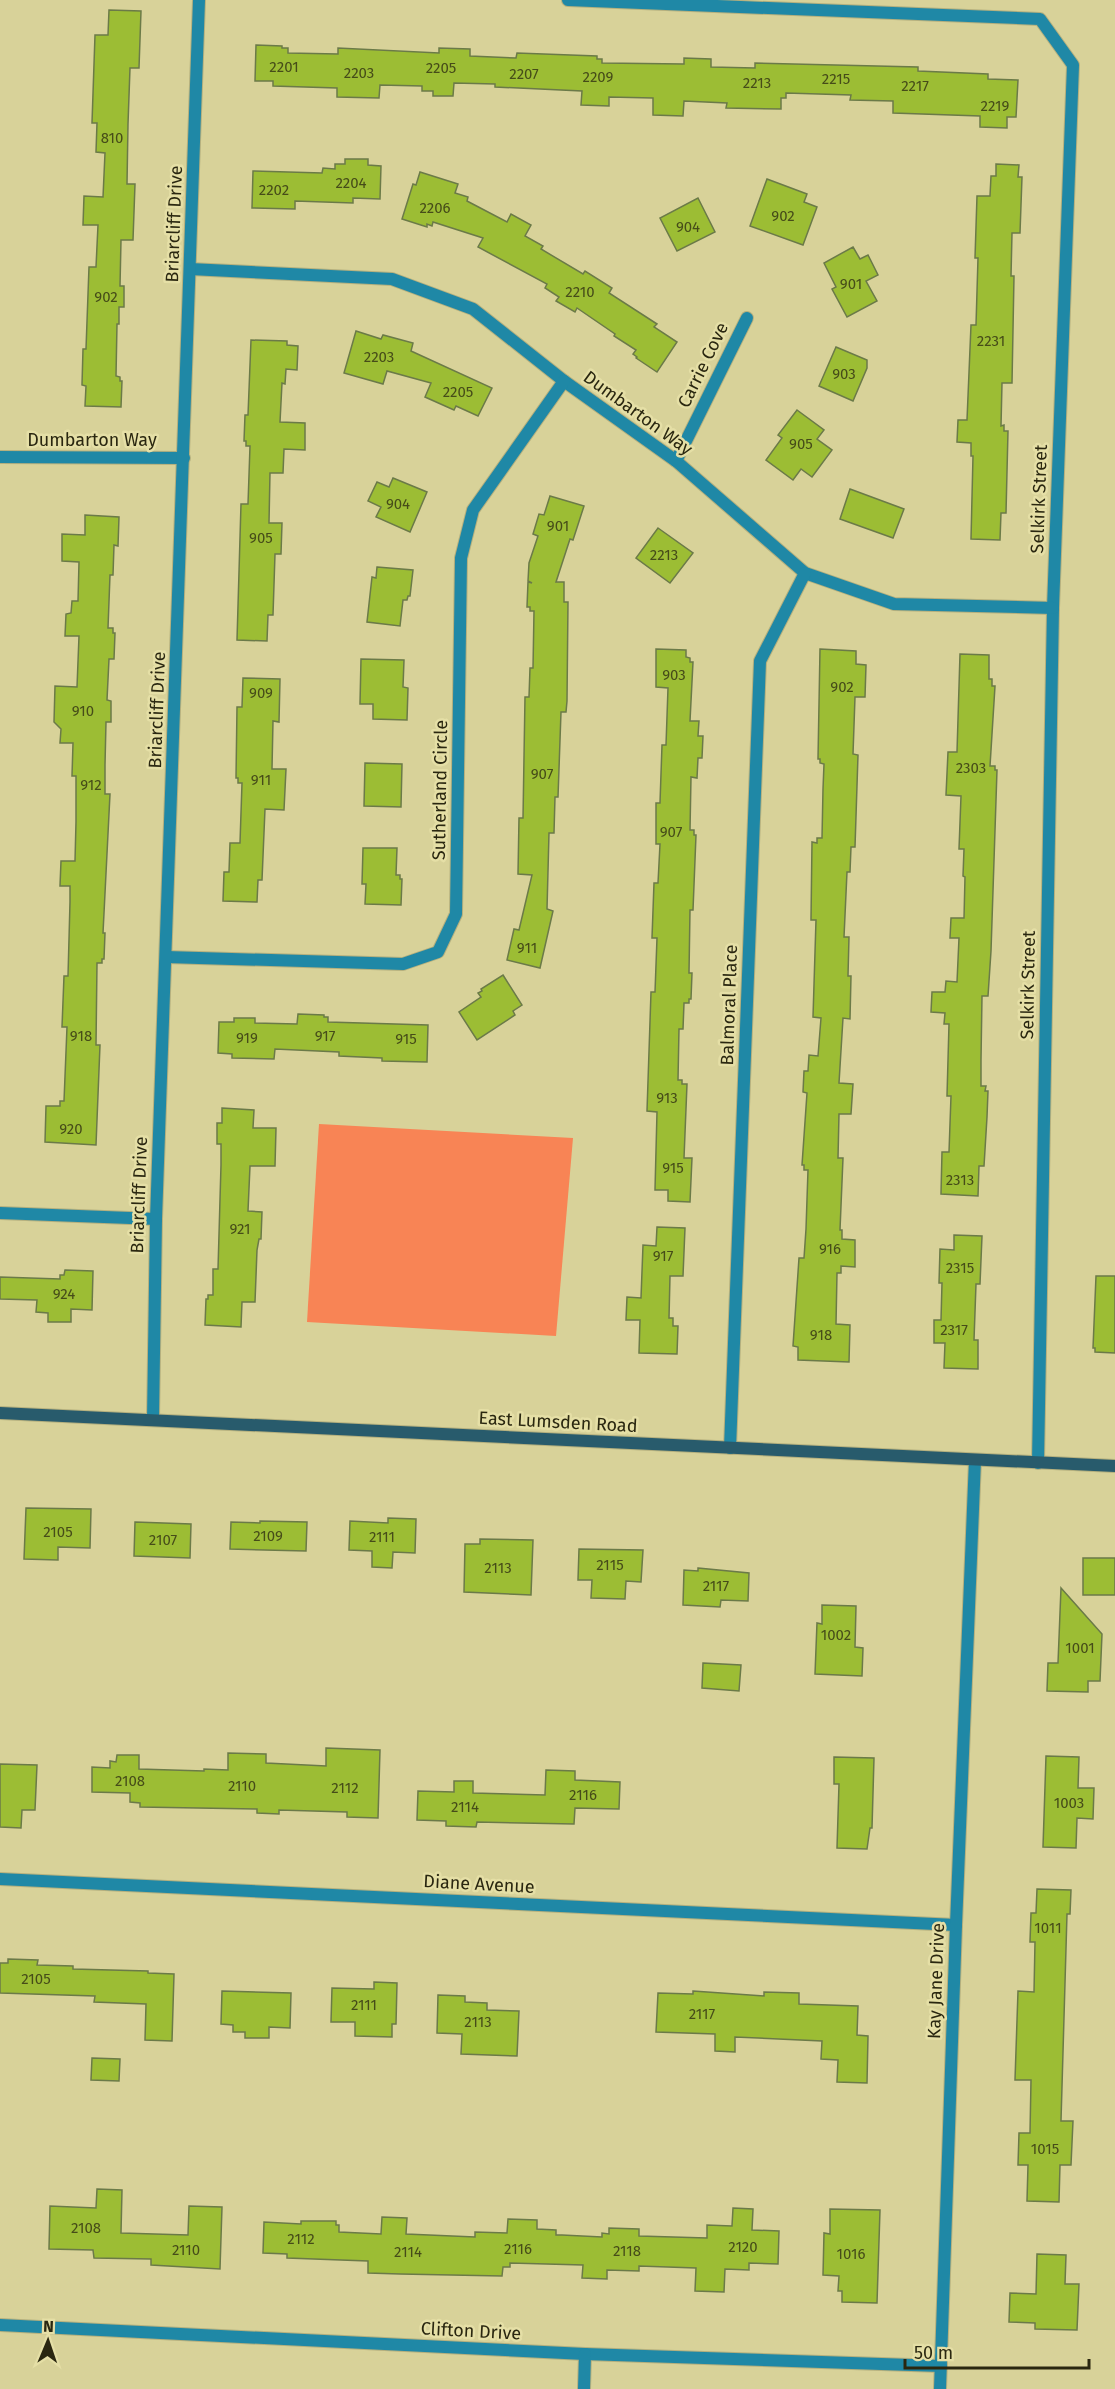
<svg xmlns="http://www.w3.org/2000/svg" width="1115" height="2389" font-family="'Fira Sans',sans-serif">
<style>
.green{fill:#f88455}
.building{fill:#9cbd34;stroke:#6b7a48;stroke-width:1.5}
.lines{fill:none;stroke-linecap:round;stroke-linejoin:round}
.street-casing{stroke:#b5b07e;stroke-width:14}
.secondary-casing{stroke:#b5b07e;stroke-width:14}
.street{stroke:#1f88a6;stroke-width:12}
.secondary{stroke:#285b6c;stroke-width:12}
.labels{text-anchor:middle;dominant-baseline:central;stroke-width:5;stroke-linejoin:round;paint-order:stroke}
.number-label{font-size:15px;fill:#464c19}
.street-label{font-size:18px;fill:#2a2710;stroke:#e5dfa6}
</style>
<rect width="100%" height="100%" fill="#d8d299"/>
<!-- green -->
<polygon class="green" points="319,1124 573,1138 556,1336 307,1322"/>
<!-- building -->
<g class="building">
<polygon points="109,10 141,11 139,68 130,68 128,124 127,184 135,184 133,240 121,240 120,286 124,286 124,307 119,307 119,324 117,324 116,376 120,377 120,381 122,381 121,407 85,406 86,386 82,385 83,349 86,349 89,267 96,267 98,225 83,225 84,196 103,197 105,153 96,152 97,123 92,123 95,35 108,35"/>
<polygon points="256,45 282,46 282,48 288,48 288,53 338,54 338,48 439,53 439,48 470,49 470,56 516,58 517,53 597,56 597,59 602,59 602,63 684,64 684,58 711,59 711,67 755,68 755,63 918,67 918,71 988,74 988,79 1018,80 1016,117 1007,117 1007,128 980,127 980,116 893,113 893,101 850,100 851,95 786,93 786,98 781,98 781,109 726,108 727,103 684,101 683,116 653,115 653,98 609,97 609,106 581,105 582,91 495,87 495,84 454,83 453,96 433,96 433,91 422,91 422,86 380,85 379,98 337,97 337,88 273,86 273,81 255,81"/>
<polygon points="345,159 368,159 368,165 381,166 380,199 353,198 353,203 295,201 295,209 252,208 253,171 322,173 323,168 335,169 335,164 345,164"/>
<polygon points="996,164 1019,165 1018,177 1022,177 1020,233 1012,233 1011,276 1014,276 1012,383 1002,383 1001,426 1004,425 1004,431 1008,431 1006,513 1001,513 1000,540 971,539 973,456 971,456 971,443 957,442 958,420 967,420 971,325 976,325 978,258 975,258 977,196 990,196 991,176 996,176"/>
<polygon points="420,172 458,184 455,193 468,197 467,201 507,222 511,214 531,225 525,236 543,246 541,249 583,274 585,271 612,288 609,293 657,324 654,327 677,342 657,372 636,358 637,357 633,354 636,350 614,336 615,334 577,308 575,312 556,301 559,297 545,288 547,284 478,247 483,238 433,222 432,226 427,224 427,227 402,219 413,184 416,185"/>
<polygon points="767,179 807,194 804,202 817,207 803,245 750,226"/>
<polygon points="698,198 715,232 677,251 660,218"/>
<polygon points="853,247 860,259 868,255 878,275 866,281 877,301 847,317 832,289 836,287 824,263"/>
<polygon points="356,331 381,339 383,335 413,343 411,351 492,388 478,416 456,406 454,410 425,397 431,383 387,371 383,384 344,373"/>
<polygon points="251,340 287,341 287,345 298,346 297,370 286,369 285,384 282,383 280,422 305,423 305,450 284,449 283,473 270,473 269,523 282,523 281,554 275,554 273,615 268,615 267,641 237,640 241,504 248,504 250,446 246,446 246,441 244,441 245,415 248,415"/>
<polygon points="836,347 867,360 867,368 853,401 819,386"/>
<polygon points="797,410 824,430 817,439 832,450 812,477 801,469 793,480 766,460 782,438 778,435"/>
<polygon points="393,478 427,492 410,532 376,517 381,507 368,501 377,482 389,487"/>
<polygon points="850,489 904,509 893,538 840,519"/>
<polygon points="550,496 584,506 573,540 570,539 556,582 564,582 564,602 568,602 567,701 566,712 561,712 558,797 555,797 554,833 549,833 547,909 553,911 540,968 507,960 514,929 519,930 532,875 518,874 519,818 523,818 525,697 529,697 530,668 533,668 534,611 530,611 530,607 527,607 528,582 532,583 528,581 529,563 538,536 533,534 539,514 544,515"/>
<polygon points="85,515 119,517 118,546 114,545 113,575 110,575 108,628 113,628 113,633 115,633 114,659 109,659 107,700 111,701 111,722 106,722 105,765 105,794 110,794 103,933 105,933 104,959 102,959 102,963 97,963 96,1045 100,1045 96,1145 45,1142 46,1106 60,1106 60,1101 64,1101 67,1027 62,1027 64,976 68,976 70,902 70,886 60,886 61,861 75,861 76,822 76,776 72,776 73,743 60,743 61,729 54,722 55,686 77,687 79,636 65,636 66,614 71,613 72,601 78,601 79,562 62,561 62,534 85,535"/>
<polygon points="658,528 693,553 670,583 636,558"/>
<polygon points="377,567 413,570 410,596 408,596 407,600 403,600 400,626 367,622 372,577 376,578"/>
<polygon points="656,649 686,650 686,657 690,658 690,662 693,662 690,721 699,721 698,736 703,736 702,758 698,758 697,778 691,777 690,830 694,830 694,835 696,835 693,910 690,910 689,973 692,973 691,999 689,999 689,1003 684,1003 683,1029 679,1029 678,1080 682,1080 682,1084 687,1084 684,1158 692,1158 690,1202 668,1201 668,1190 655,1190 657,1112 647,1111 651,992 655,992 657,938 652,938 654,883 658,883 660,844 656,844 656,803 660,803 662,745 666,745 668,688 656,687"/>
<polygon points="820,649 856,651 856,664 866,665 865,697 855,697 853,754 858,755 855,847 851,847 850,872 847,872 844,937 849,937 848,976 851,976 850,1019 843,1018 839,1083 853,1084 851,1114 839,1114 838,1158 843,1158 840,1230 842,1230 842,1239 855,1240 855,1267 841,1266 841,1273 837,1273 836,1324 850,1325 849,1362 798,1360 798,1347 793,1346 799,1258 804,1258 806,1229 808,1170 804,1170 804,1165 802,1165 807,1093 803,1092 804,1071 808,1071 809,1055 818,1056 821,1018 813,1017 816,920 811,920 812,842 817,843 817,838 822,838 823,789 824,764 820,763 820,759 818,759"/>
<polygon points="960,654 989,655 989,679 992,679 992,686 995,686 990,766 995,766 995,770 997,770 991,951 988,996 982,996 981,1060 981,1086 986,1086 985,1091 988,1091 987,1117 984,1166 979,1166 978,1196 941,1194 942,1152 949,1152 951,1096 947,1096 949,1024 944,1024 945,1013 931,1012 932,992 945,992 946,981 957,982 959,938 950,938 951,918 964,918 965,877 963,876 964,849 959,849 961,796 946,795 948,752 957,752"/>
<polygon points="361,659 404,660 403,687 408,688 407,720 373,719 373,704 360,704"/>
<polygon points="243,678 280,679 279,722 273,721 272,769 286,769 284,810 265,809 262,880 258,880 257,902 223,901 224,872 229,872 230,843 240,843 242,783 238,783 238,778 236,778 237,707 242,707"/>
<polygon points="365,763 402,764 401,807 364,806"/>
<polygon points="363,848 397,848 396,875 400,875 400,879 402,879 401,905 365,904 366,884 362,884"/>
<polygon points="503,975 522,1005 513,1011 515,1015 477,1040 459,1012 481,997 478,993 482,991 481,989"/>
<polygon points="298,1014 324,1015 324,1017 328,1017 328,1022 428,1025 427,1062 382,1061 382,1058 339,1056 339,1052 275,1049 274,1059 232,1058 232,1054 218,1053 219,1022 234,1022 234,1018 255,1018 255,1023 297,1024"/>
<polygon points="222,1108 254,1110 253,1128 276,1128 275,1166 250,1166 248,1211 262,1212 261,1239 259,1239 257,1250 255,1302 242,1302 241,1327 205,1325 206,1299 208,1299 208,1295 213,1295 213,1269 218,1269 221,1165 221,1144 217,1144 217,1123 222,1123"/>
<polygon points="657,1227 685,1228 683,1276 670,1276 669,1318 673,1318 673,1326 678,1326 677,1354 639,1353 640,1320 626,1320 627,1297 641,1298 643,1245 656,1246"/>
<polygon points="954,1235 982,1236 980,1284 976,1284 974,1340 978,1340 978,1369 944,1368 945,1343 934,1343 934,1320 941,1320 942,1283 939,1283 940,1249 954,1250"/>
<polygon points="65,1270 93,1271 92,1310 71,1309 71,1322 48,1322 48,1313 36,1312 37,1300 0,1299 0,1277 60,1279 60,1275 64,1275"/>
<polygon points="1096,1276 1115,1276 1115,1353 1095,1352 1095,1348 1093,1348"/>
<polygon points="26,1508 91,1509 90,1548 58,1547 58,1560 24,1559"/>
<polygon points="388,1518 416,1519 415,1553 393,1552 392,1568 372,1567 372,1551 349,1550 350,1521 388,1523"/>
<polygon points="260,1521 307,1522 306,1551 230,1549 231,1522 260,1523"/>
<polygon points="135,1522 191,1524 190,1558 134,1556"/>
<polygon points="480,1539 533,1540 531,1595 464,1592 465,1544 480,1544"/>
<polygon points="579,1549 643,1550 641,1582 626,1581 625,1599 591,1598 592,1580 578,1580"/>
<rect x="1083" y="1558" width="32" height="37"/>
<polygon points="698,1568 749,1573 748,1601 721,1600 720,1607 683,1605 684,1570 698,1571"/>
<polygon points="1061,1588 1102,1634 1100,1681 1088,1681 1088,1692 1047,1691 1048,1663 1058,1663"/>
<polygon points="822,1605 856,1606 855,1647 863,1648 862,1676 815,1674 817,1623 822,1624"/>
<polygon points="703,1663 741,1665 739,1691 702,1688"/>
<polygon points="326,1748 380,1750 378,1818 347,1817 347,1812 279,1810 279,1814 257,1813 257,1809 140,1807 140,1803 130,1802 130,1793 92,1792 92,1767 110,1768 110,1761 116,1762 117,1755 139,1755 139,1769 204,1771 204,1769 228,1770 228,1753 266,1754 266,1763 326,1766"/>
<polygon points="1046,1756 1079,1757 1078,1788 1094,1788 1093,1819 1077,1818 1076,1848 1043,1847"/>
<polygon points="834,1757 874,1758 872,1828 870,1828 867,1849 837,1848 839,1784 834,1784"/>
<polygon points="0,1764 37,1765 35,1810 22,1810 21,1828 0,1827"/>
<polygon points="546,1770 575,1771 575,1780 620,1782 619,1809 575,1808 574,1824 477,1822 476,1827 446,1826 446,1821 417,1820 418,1791 454,1792 454,1781 473,1781 473,1793 545,1795"/>
<polygon points="1037,1889 1071,1890 1070,1914 1067,1914 1061,2121 1073,2121 1071,2165 1060,2165 1059,2202 1027,2201 1028,2165 1018,2165 1019,2133 1030,2133 1031,2080 1015,2080 1018,1991 1034,1992 1035,1942 1030,1942 1031,1913 1036,1913"/>
<polygon points="8,1959 38,1960 37,1965 73,1966 73,1969 148,1971 148,1973 174,1974 172,2041 145,2040 146,2004 94,2002 95,1996 0,1993 0,1963 8,1963"/>
<polygon points="374,1982 397,1983 396,2024 392,2024 392,2037 355,2036 355,2022 331,2022 332,1988 374,1989"/>
<polygon points="222,1991 291,1993 290,2028 269,2027 269,2038 245,2038 245,2032 233,2032 233,2025 221,2024"/>
<polygon points="693,1991 764,1996 764,1992 799,1993 799,2004 858,2006 857,2035 868,2036 867,2083 837,2082 838,2060 821,2059 822,2041 735,2037 735,2052 715,2051 715,2034 656,2032 658,1993 693,1994"/>
<polygon points="438,1995 465,1996 465,2002 487,2003 487,2010 519,2011 517,2056 461,2054 462,2034 437,2033"/>
<polygon points="92,2058 120,2059 119,2081 91,2080"/>
<polygon points="97,2189 122,2190 121,2233 188,2235 189,2206 222,2207 220,2269 151,2265 151,2259 94,2258 93,2250 49,2249 50,2206 96,2208"/>
<polygon points="733,2208 753,2209 752,2230 779,2231 778,2264 749,2263 749,2270 725,2269 724,2292 695,2291 696,2268 639,2266 639,2271 607,2270 607,2279 582,2278 583,2265 510,2263 510,2267 503,2267 502,2276 400,2274 368,2273 368,2261 287,2258 287,2254 263,2253 264,2222 301,2224 301,2221 336,2221 336,2225 339,2225 339,2232 381,2234 382,2217 407,2218 406,2234 475,2237 475,2232 507,2233 508,2219 537,2220 537,2229 556,2230 556,2235 562,2235 602,2237 602,2233 609,2234 609,2228 639,2229 639,2236 707,2238 707,2225 732,2226"/>
<polygon points="830,2209 880,2210 877,2303 842,2302 842,2291 838,2291 839,2276 823,2275 824,2233 830,2234"/>
<polygon points="1037,2254 1066,2255 1065,2284 1079,2284 1077,2330 1035,2329 1035,2323 1009,2322 1010,2293 1036,2294"/>
</g>
<g class="lines">
<defs>
<g id="street">
<polyline points="568,0 1040,19 1073,65 1053,608 1038,1463"/>
<polyline points="190,269 392,279 473,309 564,381 676,461 805,573 894,604 1053,608"/>
<polyline points="0,457 184,458"/>
<polyline points="676,461 747,318"/>
<polyline points="166,957 403,964 438,952 456,914 461,558 473,510 564,381"/>
<polyline points="0,1213 156,1219"/>
<polyline points="153,1420 156,1219 199,0"/>
<polyline points="730,1448 760,661 805,573"/>
<polyline points="0,1879 956,1925"/>
<polyline points="0,2325 585,2354 941,2366"/>
<polyline points="584,2389 585,2354"/>
<polyline points="940,2389 956,1925 975,1460"/>
</g>
<polyline id="secondary" points="0,1413 1115,1466"/>
</defs>
<!-- street casing -->
<use href="#street" class="street-casing"/>
<!-- secondary casing -->
<use href="#secondary" class="secondary-casing"/>
<!-- street -->
<use href="#street" class="street"/>
<!-- secondary -->
<use href="#secondary" class="secondary"/>
</g>
<g class="labels">
<!-- number labels -->
<g class="number-label">
<text x="284" y="67">2201</text>
<text x="441" y="68">2205</text>
<text x="359" y="73">2203</text>
<text x="524" y="74">2207</text>
<text x="598" y="77">2209</text>
<text x="836" y="79">2215</text>
<text x="757" y="83">2213</text>
<text x="915" y="86">2217</text>
<text x="995" y="106">2219</text>
<text x="112" y="138">810</text>
<text x="351" y="183">2204</text>
<text x="274" y="190">2202</text>
<text x="435" y="208">2206</text>
<text x="783" y="216">902</text>
<text x="688" y="227">904</text>
<text x="851" y="284">901</text>
<text x="580" y="292">2210</text>
<text x="106" y="297">902</text>
<text x="991" y="341">2231</text>
<text x="379" y="357">2203</text>
<text x="844" y="374">903</text>
<text x="458" y="392">2205</text>
<text x="801" y="444">905</text>
<text x="398" y="504">904</text>
<text x="558" y="526">901</text>
<text x="261" y="538">905</text>
<text x="664" y="555">2213</text>
<text x="674" y="675">903</text>
<text x="842" y="687">902</text>
<text x="261" y="693">909</text>
<text x="83" y="711">910</text>
<text x="971" y="768">2303</text>
<text x="542" y="774">907</text>
<text x="261" y="780">911</text>
<text x="91" y="785">912</text>
<text x="671" y="832">907</text>
<text x="527" y="948">911</text>
<text x="81" y="1036">918</text>
<text x="325" y="1036">917</text>
<text x="247" y="1038">919</text>
<text x="406" y="1039">915</text>
<text x="667" y="1098">913</text>
<text x="71" y="1129">920</text>
<text x="673" y="1168">915</text>
<text x="960" y="1180">2313</text>
<text x="240" y="1229">921</text>
<text x="830" y="1249">916</text>
<text x="663" y="1256">917</text>
<text x="960" y="1268">2315</text>
<text x="64" y="1294">924</text>
<text x="954" y="1330">2317</text>
<text x="821" y="1335">918</text>
<text x="58" y="1532">2105</text>
<text x="268" y="1536">2109</text>
<text x="382" y="1537">2111</text>
<text x="163" y="1540">2107</text>
<text x="610" y="1565">2115</text>
<text x="498" y="1568">2113</text>
<text x="716" y="1586">2117</text>
<text x="836" y="1635">1002</text>
<text x="1080" y="1648">1001</text>
<text x="130" y="1781">2108</text>
<text x="242" y="1786">2110</text>
<text x="345" y="1788">2112</text>
<text x="583" y="1795">2116</text>
<text x="1069" y="1803">1003</text>
<text x="465" y="1807">2114</text>
<text x="1048" y="1928">1011</text>
<text x="36" y="1979">2105</text>
<text x="364" y="2005">2111</text>
<text x="702" y="2014">2117</text>
<text x="478" y="2022">2113</text>
<text x="1045" y="2149">1015</text>
<text x="86" y="2228">2108</text>
<text x="301" y="2239">2112</text>
<text x="743" y="2247">2120</text>
<text x="518" y="2249">2116</text>
<text x="186" y="2250">2110</text>
<text x="627" y="2251">2118</text>
<text x="408" y="2252">2114</text>
<text x="851" y="2254">1016</text>
</g>
<!-- street labels -->
<g class="street-label">
<text transform="translate(174 224) rotate(-88)">Briarcliff Drive</text>
<text transform="translate(703 365) rotate(-64)">Carrie Cove</text>
<text transform="translate(638 413) rotate(36)">Dumbarton Way</text>
<text x="92" y="440">Dumbarton Way</text>
<text transform="translate(1039 499) rotate(-88)">Selkirk Street</text>
<text transform="translate(157 710) rotate(-88)">Briarcliff Drive</text>
<text transform="translate(440 790) rotate(-89)">Sutherland Circle</text>
<text transform="translate(1028 985) rotate(-89)">Selkirk Street</text>
<text transform="translate(729 1005) rotate(-88)">Balmoral Place</text>
<text transform="translate(139 1195) rotate(-88)">Briarcliff Drive</text>
<text transform="translate(558 1422) rotate(3)">East Lumsden Road</text>
<text transform="translate(479 1884) rotate(3)">Diane Avenue</text>
<text transform="translate(936 1981) rotate(-88)">Kay Jane Drive</text>
<text transform="translate(471 2331) rotate(3)">Clifton Drive</text>
</g>
</g>
<!-- north arrow -->
<g transform="translate(48 2341) rotate(2)" stroke="#e5dfa6" stroke-width="4.5" paint-order="stroke">
<path d="M0-4.5L10 22L0 15L-10 22Z" fill="#2a2710"/>
<text y="-9" font-size="16" font-weight="bold" text-anchor="middle" fill="#2a2710">N</text>
</g>
<!-- scale -->
<path d="M905 2359v9h184v-9" fill="none" stroke="#2a2710" stroke-width="3"/>
<text x="914" y="2359" font-size="18" fill="#2a2710" stroke="#e5dfa6" stroke-width="4.5" paint-order="stroke">50 m</text>
</svg>
